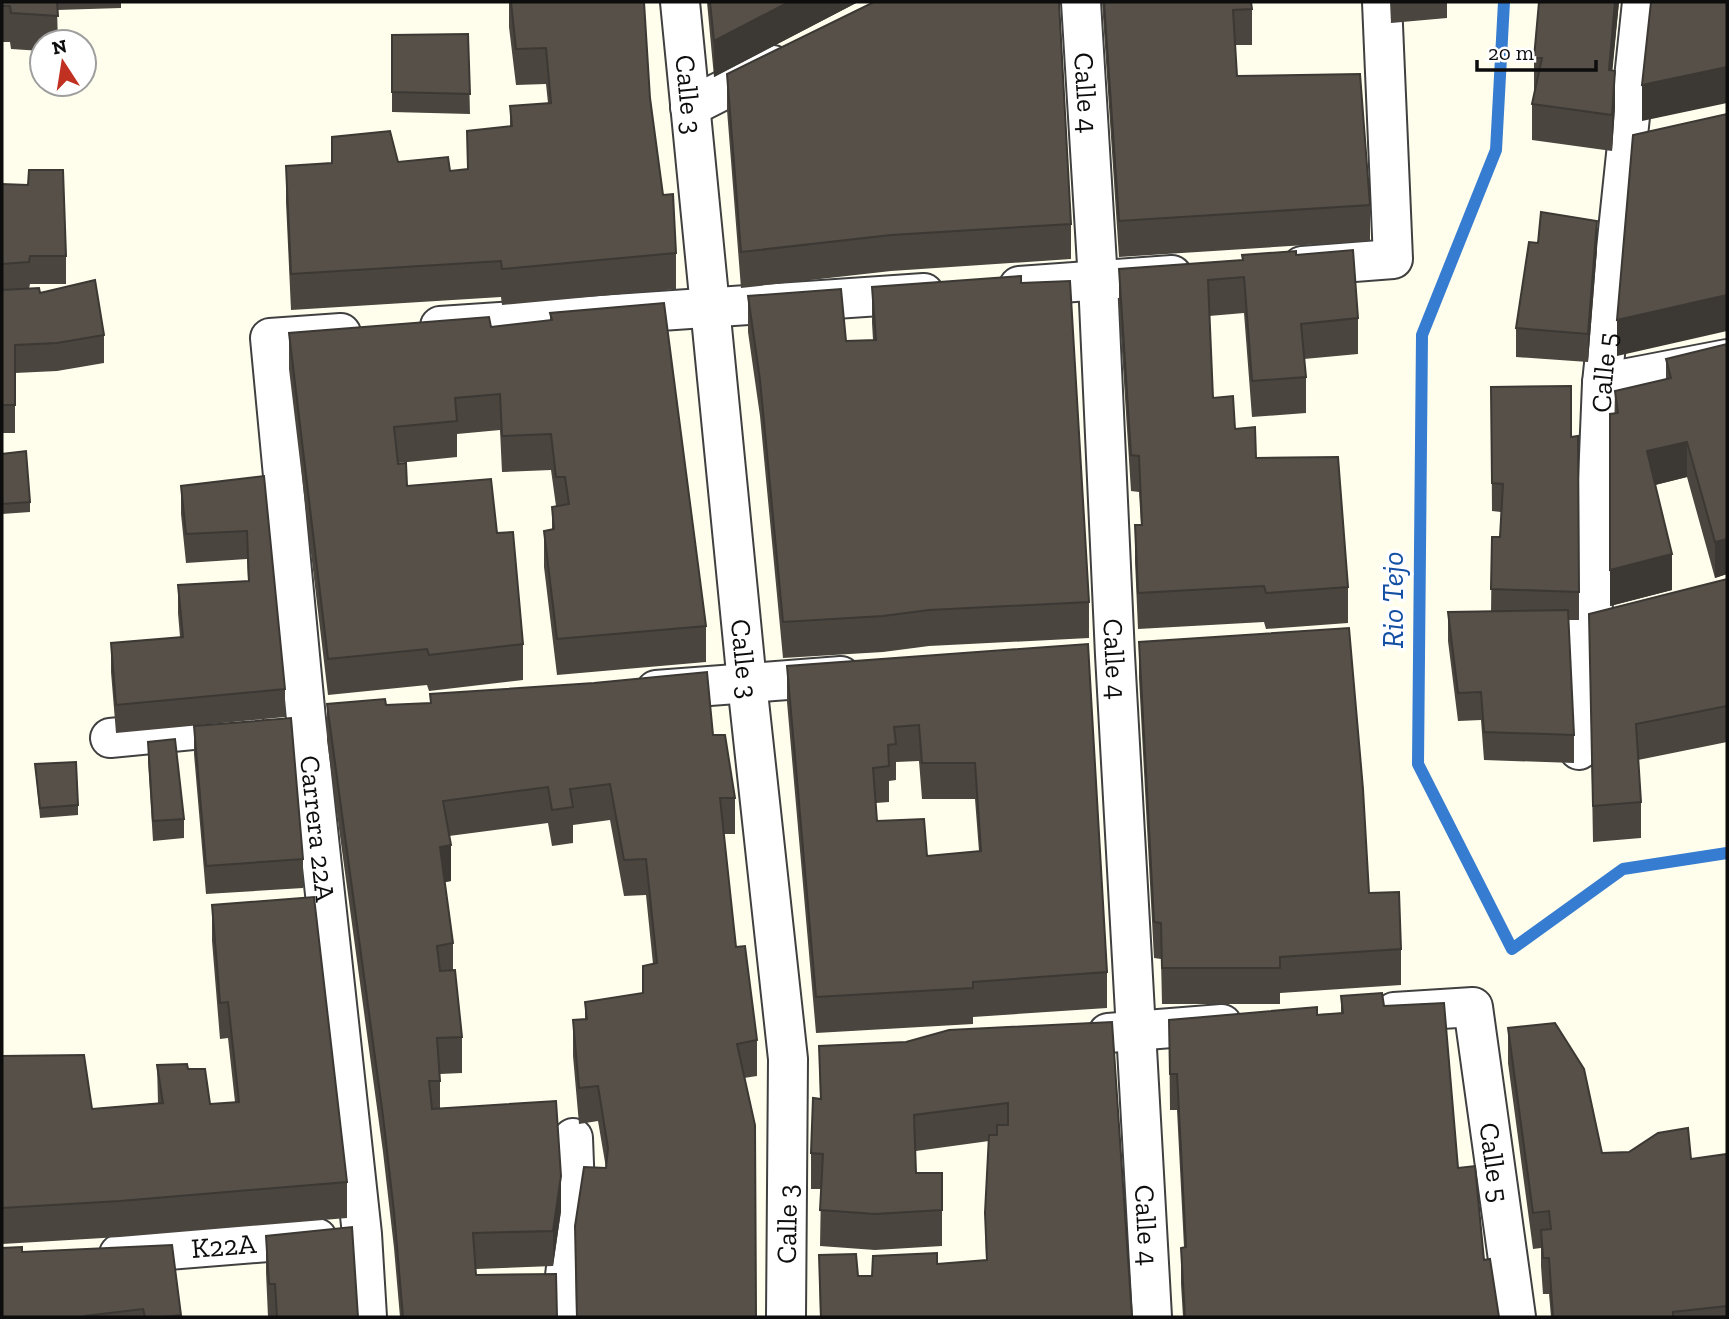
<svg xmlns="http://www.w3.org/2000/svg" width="1729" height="1319" font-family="'Zilla Slab',serif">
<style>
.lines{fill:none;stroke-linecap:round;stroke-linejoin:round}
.stream{stroke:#367cd0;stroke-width:12}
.minor-casing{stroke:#404040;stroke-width:42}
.minor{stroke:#fff;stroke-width:38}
.wall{fill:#4a453f;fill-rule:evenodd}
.shaded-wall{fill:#3c3833}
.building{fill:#565049;stroke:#3c3833;stroke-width:2;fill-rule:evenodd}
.labels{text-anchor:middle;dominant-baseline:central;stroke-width:7;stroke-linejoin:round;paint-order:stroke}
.street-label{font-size:28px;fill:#0d0d0d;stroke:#fff}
.water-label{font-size:30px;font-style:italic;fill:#134fa2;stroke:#fff}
</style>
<rect width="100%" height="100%" fill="#fffeed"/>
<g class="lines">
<!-- stream -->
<polyline class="stream" points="1504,2 1496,150 1422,335 1418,764 1512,949 1623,869 1727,853"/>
<defs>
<g id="minor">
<path id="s1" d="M680 2 747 683 788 1059 786 1317"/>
<path id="s2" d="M1081 2 1098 281 1115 655 1152 1317"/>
<polyline points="690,107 773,65"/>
<polyline points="1302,266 1393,259 1382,2"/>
<polyline points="1019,286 1172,275"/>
<polyline points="440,326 924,293"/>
<path id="s3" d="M341 333 270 338 306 719 362 1234 367 1317"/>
<polyline points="1602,383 1727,359"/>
<path id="s4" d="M1517 626 1576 628 1592 626 1602 383 1642 2"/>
<polyline points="1576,628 1579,750"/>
<polyline points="656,690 841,676"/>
<polyline points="110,738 244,725"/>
<path id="s5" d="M1394 1012 1473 1007 1516 1317"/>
<polyline points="1108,1033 1222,1024"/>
<path id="s6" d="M119 1254 317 1238"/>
<polyline points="565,1317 565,1276 575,1190 573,1138"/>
</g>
</defs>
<!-- minor casing -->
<use href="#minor" class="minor-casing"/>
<!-- minor -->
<use href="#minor" class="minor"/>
</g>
<!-- wall -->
<g class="wall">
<polygon points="2,2 121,2 121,8 57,10 58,42 42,42 42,51 11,49 10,42 2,42"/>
<polygon points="509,2 644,2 650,98 663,195 676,253 676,289 502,305 501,297 291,310 286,202 286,166 398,162 450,171 467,169 467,131 510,127 510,106 548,103 546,84 516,85 509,27"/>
<polygon points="707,2 858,2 714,77"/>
<polygon points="1102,2 1251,2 1252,9 1252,45 1235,45 1237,76 1370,205 1370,241 1119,257"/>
<polygon points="1390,2 1447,2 1447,18 1391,23"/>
<polygon points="1619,2 1612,70 1615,107 1612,151 1532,140 1532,104 1534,94 1534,58"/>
<polygon points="468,34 470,114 392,112 392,35"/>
<polygon points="727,74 1071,224 1071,259 891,271 741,288 727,110"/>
<polygon points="2,184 66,256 66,284 30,284 29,289 40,293 104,335 104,363 57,371 15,373 15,433 2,433"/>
<polygon points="1597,249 1588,362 1516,357 1516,328"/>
<polygon points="1242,255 1296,255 1358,318 1358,354 1304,359 1306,377 1306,413 1252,417 1244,313 1209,316 1213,398 1348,587 1348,623 1266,629 1264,622 1138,629 1135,561 1135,525 1141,525 1139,492 1131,491 1119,305 1119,269 1242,260"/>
<polygon points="1021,283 1089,602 1089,638 929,646 883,652 783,658 760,416 748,332 748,296 846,341 873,340 872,323 872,287"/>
<polygon points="550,313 706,626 706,662 557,675 544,567 544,531 552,529 552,507 556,506 551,470 502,472 500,430 457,434 457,457 398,463 407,486 497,533 523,644 523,680 429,691 427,685 328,695 289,369 289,333 491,327 550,321"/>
<polygon points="1727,344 1727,574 1715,578 1687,477 1655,485 1672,590 1610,606 1615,391 1666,379 1666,359"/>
<polygon points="1491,387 1571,437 1579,592 1579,620 1568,620 1574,735 1574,763 1484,760 1481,720 1458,721 1448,641 1448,612 1491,612 1492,537 1500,537 1501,512 1492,511"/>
<polygon points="2,454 30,502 30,512 2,514"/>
<polygon points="264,476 285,689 285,717 116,733 111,672 111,643 180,637 178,613 178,585 248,581 247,559 186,563 181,514 181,486"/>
<polygon points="1727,579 1727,742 1638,760 1641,802 1641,838 1593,842 1589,614"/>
<polygon points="1139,642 1369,893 1401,949 1401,985 1280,993 1280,1004 1162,1004 1161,959 1154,958 1139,678"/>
<path d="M1088 644 1107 972V1008L973 1017V1024L816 1033 787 702V666ZM919 761 922 799H975L979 851 927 856 877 821 876 803 889 802V781L896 780V762Z"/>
<polygon points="430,694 713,735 735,798 735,834 724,834 736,947 757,1040 757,1076 744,1078 756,1317 576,1317 575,1226 606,1168 598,1121 579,1124 573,1056 573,1020 585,1019 585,1002 643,993 653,964 646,895 624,896 610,820 573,825 573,843 552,846 548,823 449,836 451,881 445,882 453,943 453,970 462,1037 462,1073 440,1074 440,1108 561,1211 553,1266 476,1269 476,1275 557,1317 400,1317 394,1248 383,1152 327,740 327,704 386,705 430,703"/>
<polygon points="194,726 303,859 303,888 206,894 194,754"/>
<polygon points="148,742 184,819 184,838 153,841 148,761"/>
<polygon points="35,764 78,805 78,815 40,818"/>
<polygon points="212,905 347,1182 347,1218 120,1237 2,1244 2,1056 92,1109 158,1103 157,1065 188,1069 210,1104 235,1102 228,1038 220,1039 212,941"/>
<polygon points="1341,996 1384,1006 1458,1168 1484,1260 1499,1317 1183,1317 1181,1284 1181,1248 1184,1247 1177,1110 1170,1110 1169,1020 1341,1013"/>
<polygon points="1112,1022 1132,1317 820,1317 819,1255 858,1276 872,1276 937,1264 986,1260 985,1213 989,1141 916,1151 916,1173 942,1173 942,1246 875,1250 820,1246 821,1189 811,1189 811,1153 820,1099 819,1046 906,1042"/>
<polygon points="1508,1028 1602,1153 1691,1159 1727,1154 1727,1317 1551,1317 1549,1294 1543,1294 1541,1266 1541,1248 1533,1249 1508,1063"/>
<polygon points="266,1236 358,1317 268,1317 266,1272"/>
<polygon points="172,1245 181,1317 2,1317 22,1252"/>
</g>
<!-- shaded-wall -->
<g class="shaded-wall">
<polygon points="789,2 858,2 714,77 714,41"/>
<polygon points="1615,2 1619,2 1609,106 1609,70"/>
<polygon points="1727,67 1727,103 1642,121 1642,85"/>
<polygon points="1615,71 1615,107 1612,151 1612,115"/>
<polygon points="1597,221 1597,249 1588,362 1588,334"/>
<polygon points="1727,295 1727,331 1617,356 1617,320"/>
<polygon points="1687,442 1687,477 1647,487 1647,451"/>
<polygon points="1727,539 1727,574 1715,578 1715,542"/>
<polygon points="1672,554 1672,590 1610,606 1610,570"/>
<polygon points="451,845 451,881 440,883 440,847"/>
<polygon points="561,1176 561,1211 553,1266 553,1231"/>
</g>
<!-- building -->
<g class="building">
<polygon points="2,2 57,2 58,16 11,13 10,6 2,6"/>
<polygon points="511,2 644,2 650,98 663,195 673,194 676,253 502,269 501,261 291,274 286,166 332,163 332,137 390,131 398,162 448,157 450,171 468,169 467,131 512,126 510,106 551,103 546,48 516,49"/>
<polygon points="710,2 789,2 714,41"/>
<polygon points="874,2 1059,2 1071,224 891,235 741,252 727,74"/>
<polygon points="1104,2 1251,2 1252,9 1233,10 1237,76 1360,74 1370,205 1119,221"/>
<polygon points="1539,2 1615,2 1609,70 1615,71 1612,115 1532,104 1542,58 1534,58"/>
<polygon points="1651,2 1727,2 1727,67 1642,85"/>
<polygon points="468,34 470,94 392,92 392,35"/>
<polygon points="1727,114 1727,295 1617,320 1633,135"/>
<polygon points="29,170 63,170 66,256 30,256 29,262 2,264 2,184 28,185"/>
<polygon points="1541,212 1597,221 1588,334 1516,328 1529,242 1538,243"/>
<polygon points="1353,250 1358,318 1301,324 1306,377 1252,381 1244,277 1208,280 1213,398 1233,396 1235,429 1255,427 1256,458 1338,457 1348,587 1266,593 1264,586 1138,593 1135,525 1142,525 1139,456 1131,455 1119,269 1243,260 1242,255 1296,251 1296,255"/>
<polygon points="1021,276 1021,283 1070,281 1089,602 929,610 883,616 783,622 760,380 748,296 841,289 846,341 876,340 872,287"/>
<polygon points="95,280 104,335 57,343 15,345 15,405 2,405 2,290 39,288 40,293"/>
<polygon points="664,303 706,626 557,639 544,531 554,529 552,507 569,504 565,477 556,477 551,434 502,436 500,394 455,398 457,421 394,427 398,464 406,463 407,486 491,479 497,533 513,532 523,644 429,655 427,649 328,659 289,333 489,317 491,327 552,320 550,313"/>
<polygon points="1727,344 1727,539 1715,542 1687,442 1647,451 1672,554 1610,570 1610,414 1618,413 1615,391 1671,378 1666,359"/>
<polygon points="1571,386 1571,437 1578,436 1579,592 1491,589 1492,537 1500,537 1503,484 1492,483 1491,387"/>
<polygon points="26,451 30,502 2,504 2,454"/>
<polygon points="264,476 285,689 116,705 111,643 183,637 178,585 249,581 247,531 186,534 181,486"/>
<polygon points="1727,579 1727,706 1636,724 1641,802 1593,806 1589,614"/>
<polygon points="1568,610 1574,735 1484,732 1481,692 1458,693 1448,612"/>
<polygon points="1349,628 1363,789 1369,893 1399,892 1401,949 1280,957 1280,968 1162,968 1161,923 1154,922 1139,642"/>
<path d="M1088 644 1107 972 973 982V988L816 997 787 666ZM919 725 922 763H975L981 851 927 856 924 819 877 821 873 768 889 766 888 745 896 744 894 727Z"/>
<polygon points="707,672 713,735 725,735 735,798 720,798 736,947 745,946 757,1040 737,1044 755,1125 756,1317 577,1317 575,1226 584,1167 606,1168 608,1148 598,1086 579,1088 573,1020 587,1019 585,1002 643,993 643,966 657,963 646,859 624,860 610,784 570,789 573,807 552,810 548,787 443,801 451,845 440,847 453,943 437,946 440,971 455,970 462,1037 437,1038 440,1081 429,1081 432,1109 556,1101 561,1176 553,1231 473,1233 476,1275 556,1274 557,1317 403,1317 394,1212 383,1116 327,704 385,699 386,705 431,703 430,694 594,683"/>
<polygon points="291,718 303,859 206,866 194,726"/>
<polygon points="175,739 184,819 153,821 148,742"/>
<polygon points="76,762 78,805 40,808 35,764"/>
<polygon points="314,897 347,1182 120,1201 2,1208 2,1056 84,1055 92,1109 163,1103 157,1065 187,1064 188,1069 205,1069 210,1104 239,1102 228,1002 220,1003 212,905"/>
<polygon points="1382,993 1384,1006 1444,1003 1458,1168 1475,1166 1484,1260 1490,1259 1499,1317 1185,1317 1181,1248 1186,1247 1177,1074 1170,1074 1169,1020 1317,1007 1317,1015 1343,1013 1341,996"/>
<polygon points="1112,1022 1132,1317 821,1317 819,1255 856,1254 858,1276 872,1276 873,1256 937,1253 937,1264 987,1260 985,1213 989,1135 997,1135 997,1125 1008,1125 1008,1103 914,1115 916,1173 942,1173 942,1210 875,1214 820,1210 823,1154 811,1153 813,1098 821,1099 819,1046 906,1042 949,1030"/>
<polygon points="1555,1023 1584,1069 1602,1153 1629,1152 1658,1133 1688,1128 1691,1159 1727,1154 1727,1306 1673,1312 1673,1317 1553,1317 1549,1258 1543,1258 1541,1230 1551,1229 1549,1211 1533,1213 1508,1028"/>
<polygon points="352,1227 358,1317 277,1317 275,1284 269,1284 266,1236"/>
<polygon points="172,1245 181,1315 163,1317 145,1317 143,1309 85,1316 85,1317 2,1317 2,1248 22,1247 22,1252"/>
</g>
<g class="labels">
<!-- street labels -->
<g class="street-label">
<text stroke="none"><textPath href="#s2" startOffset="91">Calle 4</textPath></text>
<text stroke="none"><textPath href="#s1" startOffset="93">Calle 3</textPath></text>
<text stroke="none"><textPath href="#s4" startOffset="329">Calle 5</textPath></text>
<text stroke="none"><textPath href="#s1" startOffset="660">Calle 3</textPath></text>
<text stroke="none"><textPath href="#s2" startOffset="658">Calle 4</textPath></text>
<text stroke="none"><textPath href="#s3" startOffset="564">Carrera 22A</textPath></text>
<text stroke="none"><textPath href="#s5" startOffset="236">Calle 5</textPath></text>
<text transform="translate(787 1224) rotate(-89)">Calle 3</text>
<text stroke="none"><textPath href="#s2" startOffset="1225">Calle 4</textPath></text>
<text stroke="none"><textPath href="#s6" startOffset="105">K22A</textPath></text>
</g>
<!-- water labels -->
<g class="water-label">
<text transform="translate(1393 600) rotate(-90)">Rio Tejo</text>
</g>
</g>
<!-- border -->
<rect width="1729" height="1319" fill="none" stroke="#0d0d0d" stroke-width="7"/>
<!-- north arrow -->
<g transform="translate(63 63) rotate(348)"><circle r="33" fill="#ffffff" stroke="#9e9e9e" stroke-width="2"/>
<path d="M0-5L12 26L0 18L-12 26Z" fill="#c13122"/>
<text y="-10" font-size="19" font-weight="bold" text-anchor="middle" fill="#0d0d0d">N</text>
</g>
<!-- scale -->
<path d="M1477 60v10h119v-10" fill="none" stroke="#0d0d0d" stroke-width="3.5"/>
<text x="1488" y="60" font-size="21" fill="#0d0d0d" stroke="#ffffff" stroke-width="5" paint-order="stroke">20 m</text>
</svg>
